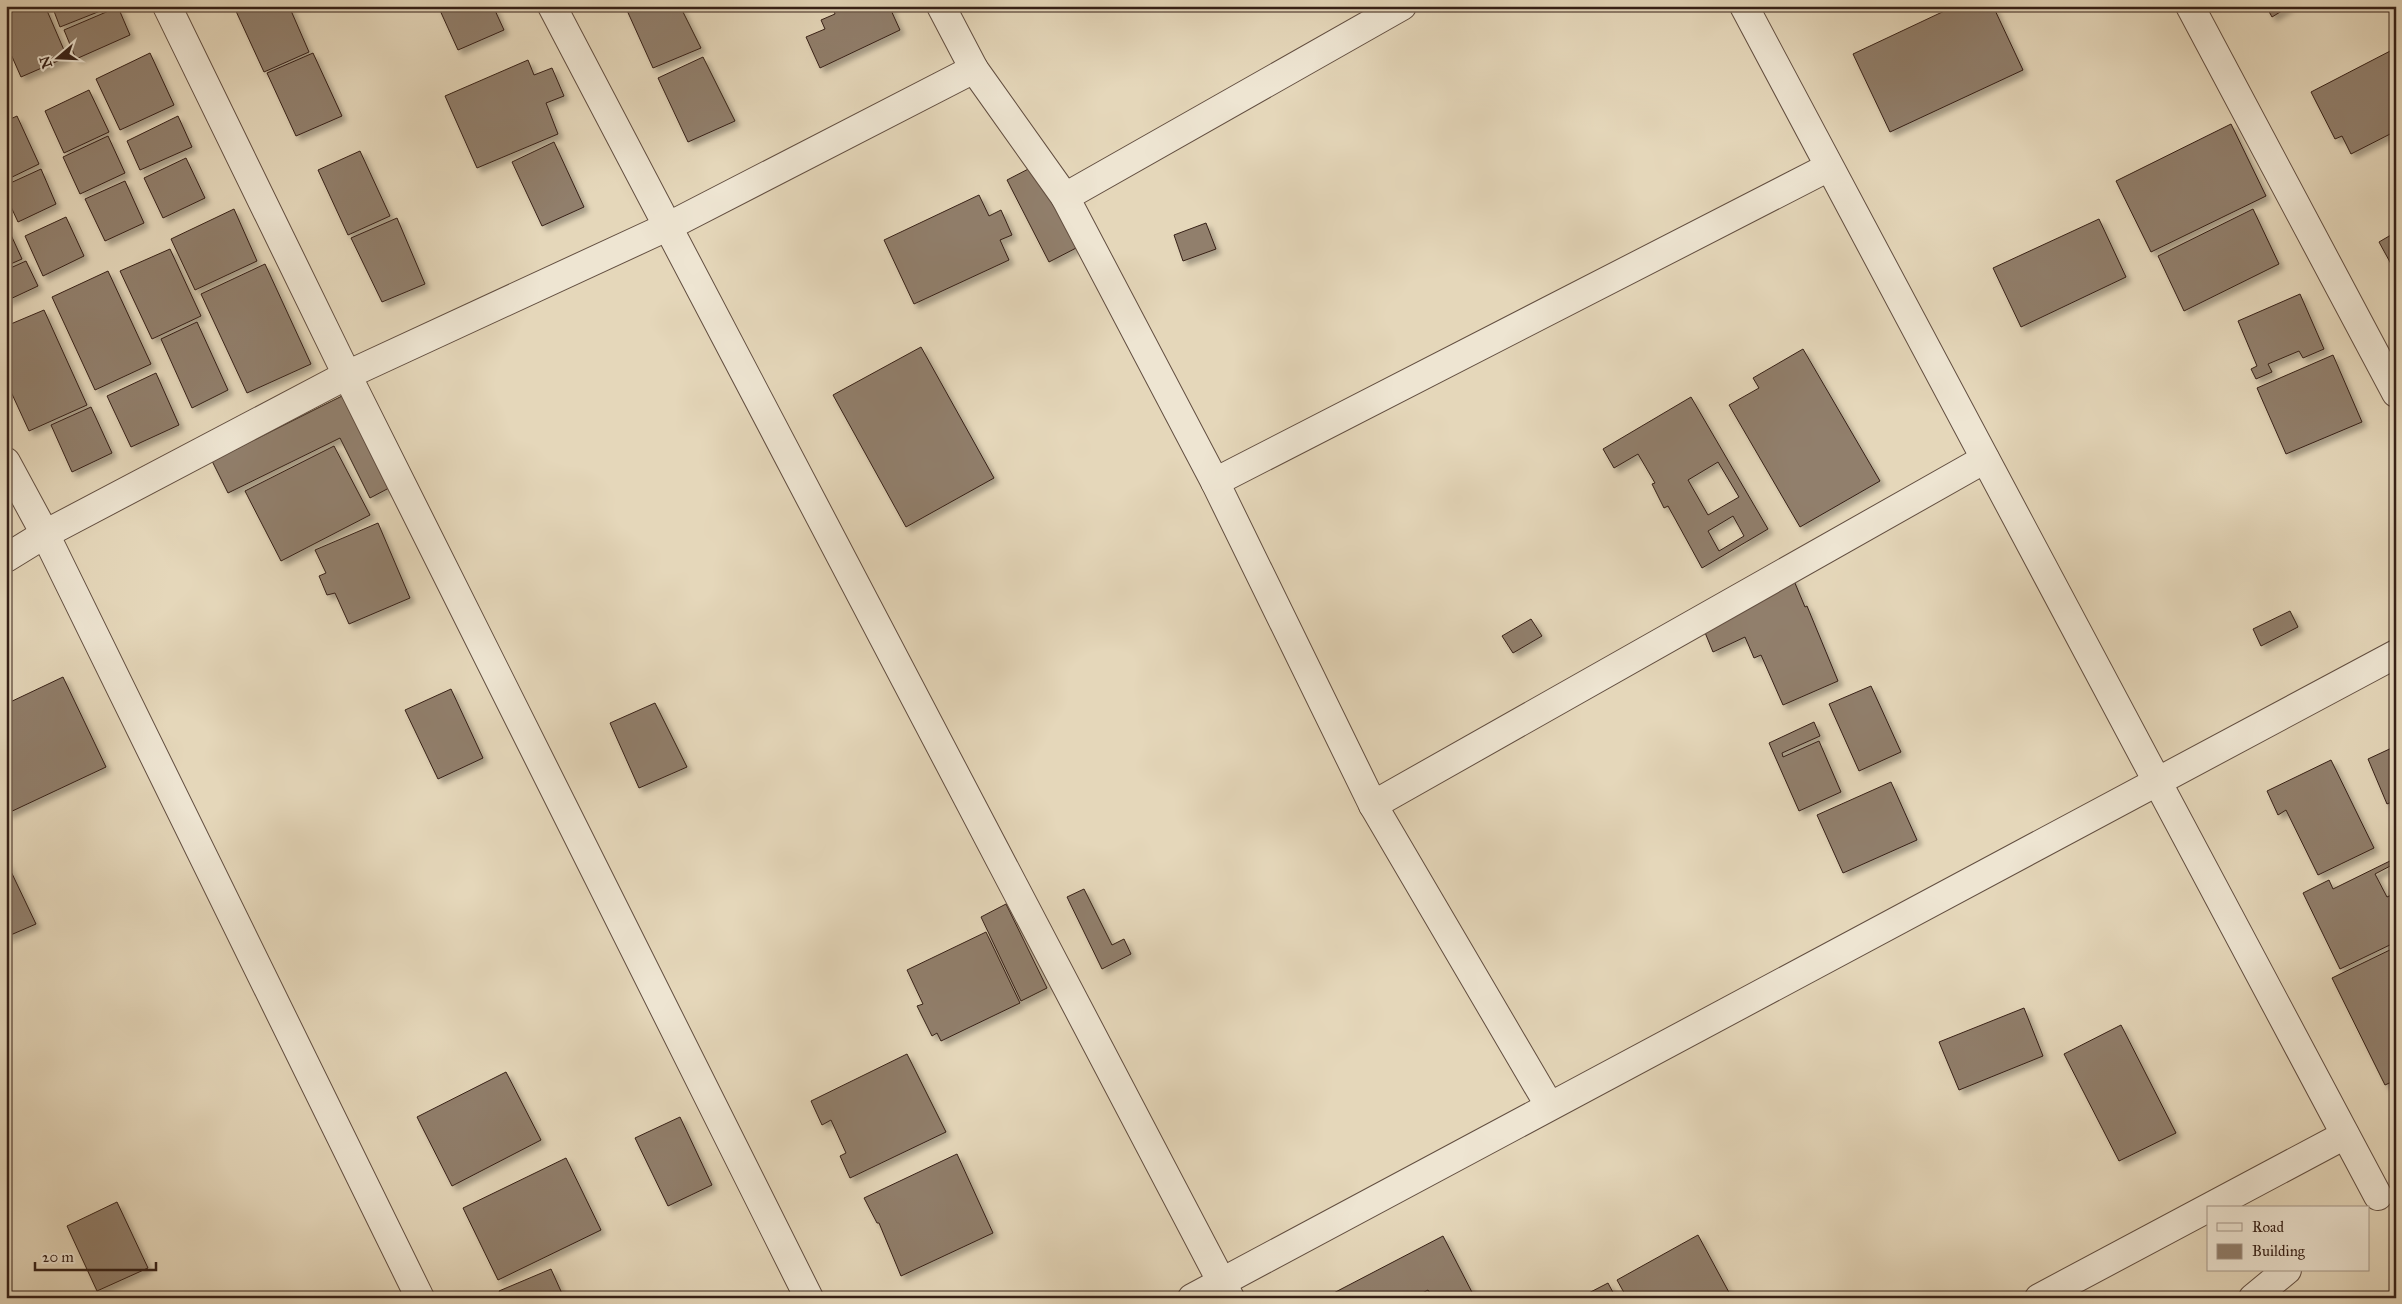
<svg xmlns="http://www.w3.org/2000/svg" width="2402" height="1304" font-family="'IM FELL Great Primer',serif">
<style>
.building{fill:#917f6c;stroke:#362017;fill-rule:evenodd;filter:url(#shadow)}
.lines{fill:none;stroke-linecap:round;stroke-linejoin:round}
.minor-casing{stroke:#624e40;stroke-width:30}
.tertiary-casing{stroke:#624e40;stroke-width:30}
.minor{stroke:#eee5d2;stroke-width:28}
.tertiary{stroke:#eee5d2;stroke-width:28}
</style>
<defs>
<filter id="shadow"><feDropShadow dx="4.5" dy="4.5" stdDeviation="2.5" flood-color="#0004"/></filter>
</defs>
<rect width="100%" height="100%" fill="#e5d7ba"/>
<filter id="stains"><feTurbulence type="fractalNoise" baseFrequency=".004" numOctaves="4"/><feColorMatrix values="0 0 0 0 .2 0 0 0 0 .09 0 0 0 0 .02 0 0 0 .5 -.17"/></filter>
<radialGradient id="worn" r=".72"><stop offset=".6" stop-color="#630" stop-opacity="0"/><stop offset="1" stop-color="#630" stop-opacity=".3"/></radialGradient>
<!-- building -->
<g class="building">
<polygon points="6,6 45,6 67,57 21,77 6,43"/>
<polygon points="52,6 113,6 60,27"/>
<polygon points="241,6 289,6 309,52 264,72 235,9"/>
<polygon points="438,6 493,6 504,30 458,50"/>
<polygon points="625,6 680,6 701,48 653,68"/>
<polygon points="832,6 895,6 890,8 900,30 820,68 806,37 825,29 821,20 835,14"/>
<polygon points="1955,6 1993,6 2023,70 1890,132 1853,54"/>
<polygon points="2266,6 2290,6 2272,17"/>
<polygon points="118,7 130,35 76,59 64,30"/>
<polygon points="2396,48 2396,131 2351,154 2342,136 2335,139 2311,92"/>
<polygon points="150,53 174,105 120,130 96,79"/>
<polygon points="313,53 342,116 296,136 267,73"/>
<polygon points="703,57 735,121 688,142 658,78"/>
<polygon points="528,60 534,75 552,68 564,96 546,103 558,134 477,168 445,96"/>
<polygon points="89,90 109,132 64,153 45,111"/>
<polygon points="17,116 39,164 6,180 6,121"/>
<polygon points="178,116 192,147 140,170 127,141"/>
<polygon points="2231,124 2266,196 2151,252 2116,181"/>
<polygon points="108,136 125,173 80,194 63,157"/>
<polygon points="554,142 584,207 542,226 512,162"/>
<polygon points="360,151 390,216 348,235 318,170"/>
<polygon points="186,158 205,198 163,218 144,178"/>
<polygon points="1038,164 1080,246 1049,262 1007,180"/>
<polygon points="41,169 56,204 18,222 6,196 6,185"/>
<polygon points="125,181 144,223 105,241 85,199"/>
<polygon points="979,195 989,216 1001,210 1012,235 1000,240 1009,260 914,304 884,240"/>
<polygon points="234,209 257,261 195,290 171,239"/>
<polygon points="2253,209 2279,264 2184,311 2158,256"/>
<polygon points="66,217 84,256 43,276 25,236"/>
<polygon points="397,218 425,284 382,302 351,238"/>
<polygon points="2099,219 2126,277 2021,327 1993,268"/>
<polygon points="1206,223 1216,249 1183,261 1174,235"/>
<polygon points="6,224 22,259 6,266"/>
<polygon points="2396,232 2396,273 2379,242"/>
<polygon points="170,249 201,316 152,339 120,271"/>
<polygon points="26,261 38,286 6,301 6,270"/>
<polygon points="265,264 311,364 247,393 201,294"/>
<polygon points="108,271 151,364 95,390 52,297"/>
<polygon points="2300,294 2324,349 2303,358 2299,351 2268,364 2272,372 2256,379 2251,369 2257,366 2238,321"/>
<polygon points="44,310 87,405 29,431 6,381 6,326"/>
<polygon points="197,322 228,390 192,408 161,339"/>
<polygon points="921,347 994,478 906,527 833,395"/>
<polygon points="1803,349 1880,481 1800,527 1729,405 1759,388 1753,378"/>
<polygon points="2333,355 2362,422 2286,454 2257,388"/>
<polygon points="156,373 179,425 131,447 107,396"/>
<polygon points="342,396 389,488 370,498 340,438 228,493 212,461"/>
<path d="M1691 397 1768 529 1702 568 1668 506 1664 508 1652 484 1655 483 1638 454 1614 468 1603 449ZM1718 462 1739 497 1708 515 1688 480ZM1733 516 1744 536 1719 551 1708 531Z"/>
<polygon points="91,407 112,453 72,472 51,425"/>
<polygon points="334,446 370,515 281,561 245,491"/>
<polygon points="378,523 410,598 349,624 335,593 327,595 319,576 326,573 315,550"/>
<polygon points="1792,576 1805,607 1807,606 1838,681 1783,705 1761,655 1754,658 1745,637 1713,652 1699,618"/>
<polygon points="2290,611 2298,627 2261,646 2253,629"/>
<polygon points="1531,619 1542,636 1513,653 1502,636"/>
<polygon points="63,677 106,767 6,814 6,704"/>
<polygon points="1871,686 1901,752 1859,771 1829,704"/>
<polygon points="451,689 483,758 438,779 405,710"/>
<polygon points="655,703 687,767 639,788 610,723"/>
<polygon points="1814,722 1820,736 1782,753 1783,757 1819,741 1841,792 1799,811 1769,743"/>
<polygon points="2396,746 2396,804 2394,801 2387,804 2368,759"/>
<polygon points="2331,760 2374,848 2318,875 2286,810 2278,815 2267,791"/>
<polygon points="1891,782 1917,840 1843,873 1817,815"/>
<polygon points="2396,858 2396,863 2375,874 2387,897 2396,893 2396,942 2340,969 2303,893 2329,880 2333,889"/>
<polygon points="6,861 36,924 6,937"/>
<polygon points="1084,889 1112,945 1124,939 1131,954 1102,969 1067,897"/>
<polygon points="1006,904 1047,988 1021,1001 981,917"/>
<polygon points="986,932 1020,1003 941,1041 937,1033 932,1036 917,1006 923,1004 907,970"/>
<polygon points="2396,947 2396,1080 2385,1085 2332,978"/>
<polygon points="2024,1008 2043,1056 1959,1090 1939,1042"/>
<polygon points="2121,1025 2176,1133 2119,1161 2064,1054"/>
<polygon points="907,1054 946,1132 850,1178 840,1156 846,1153 831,1120 822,1125 811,1101"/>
<polygon points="506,1072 541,1140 452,1186 417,1117"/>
<polygon points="680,1117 712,1185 668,1206 635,1138"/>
<polygon points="957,1154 993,1233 901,1276 879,1223 877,1223 864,1198"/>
<polygon points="566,1158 601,1230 498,1280 463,1208"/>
<polygon points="117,1202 148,1268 97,1291 67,1226"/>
<polygon points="1698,1235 1732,1298 1627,1298 1617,1280"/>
<polygon points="1443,1236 1475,1298 1433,1298 1428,1290 1413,1298 1324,1298"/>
<polygon points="551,1269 564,1298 502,1298 499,1291"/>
<polygon points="1608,1283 1616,1298 1579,1298"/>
</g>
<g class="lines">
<defs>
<g id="minor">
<polyline points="167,6 347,375 809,1298"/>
<polyline points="552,6 1230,1298"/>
<polyline points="941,6 974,69 1065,197 1215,482 1373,805 1549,1105"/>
<polyline points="2190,6 2396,393"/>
<polyline points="1065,197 1402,6"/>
<polyline points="6,462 45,534 420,1298"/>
<polyline points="1215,482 1829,167"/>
<polyline points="6,558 45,534 347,375 669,226 974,69"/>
<polyline points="1373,805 1985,459"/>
<polyline points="1192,1298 2396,654"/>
<polyline points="2039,1298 2345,1135"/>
</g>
<g id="tertiary">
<polyline points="1744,6 2378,1196"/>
<polyline points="2253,1298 2287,1270"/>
</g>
</defs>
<!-- minor casing -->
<use href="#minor" class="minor-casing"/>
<!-- tertiary casing -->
<use href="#tertiary" class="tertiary-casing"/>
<!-- minor -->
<use href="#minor" class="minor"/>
<!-- tertiary -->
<use href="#tertiary" class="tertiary"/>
</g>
<!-- margin -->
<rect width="2402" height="1304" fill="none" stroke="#e5d7ba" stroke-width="25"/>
<rect x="8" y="8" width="2387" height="1289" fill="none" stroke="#362017" stroke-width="2.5"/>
<rect x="12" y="12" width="2377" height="1279" fill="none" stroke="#362017"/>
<!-- legend -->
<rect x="2207" y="1206" width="162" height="65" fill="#eee5d2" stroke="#a49687"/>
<rect x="2217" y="1223" width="25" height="8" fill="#eee5d2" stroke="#a49687"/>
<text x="2252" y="1232" font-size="15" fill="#362017">Road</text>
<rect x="2217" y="1244" width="25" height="15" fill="#917f6c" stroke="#a49687"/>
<text x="2252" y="1256" font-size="15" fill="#362017">Building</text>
<!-- north arrow -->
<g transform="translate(58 58) rotate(251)" stroke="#eee5d2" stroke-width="4" paint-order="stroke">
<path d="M0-4L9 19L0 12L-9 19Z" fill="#362017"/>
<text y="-8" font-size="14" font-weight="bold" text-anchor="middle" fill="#362017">N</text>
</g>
<!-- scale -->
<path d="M35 1262v8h121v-8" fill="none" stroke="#362017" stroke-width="2.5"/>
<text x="42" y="1262" font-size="15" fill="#362017" stroke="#eee5d2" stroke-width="4" paint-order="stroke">20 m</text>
<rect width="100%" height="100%" filter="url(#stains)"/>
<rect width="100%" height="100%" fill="url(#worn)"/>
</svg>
